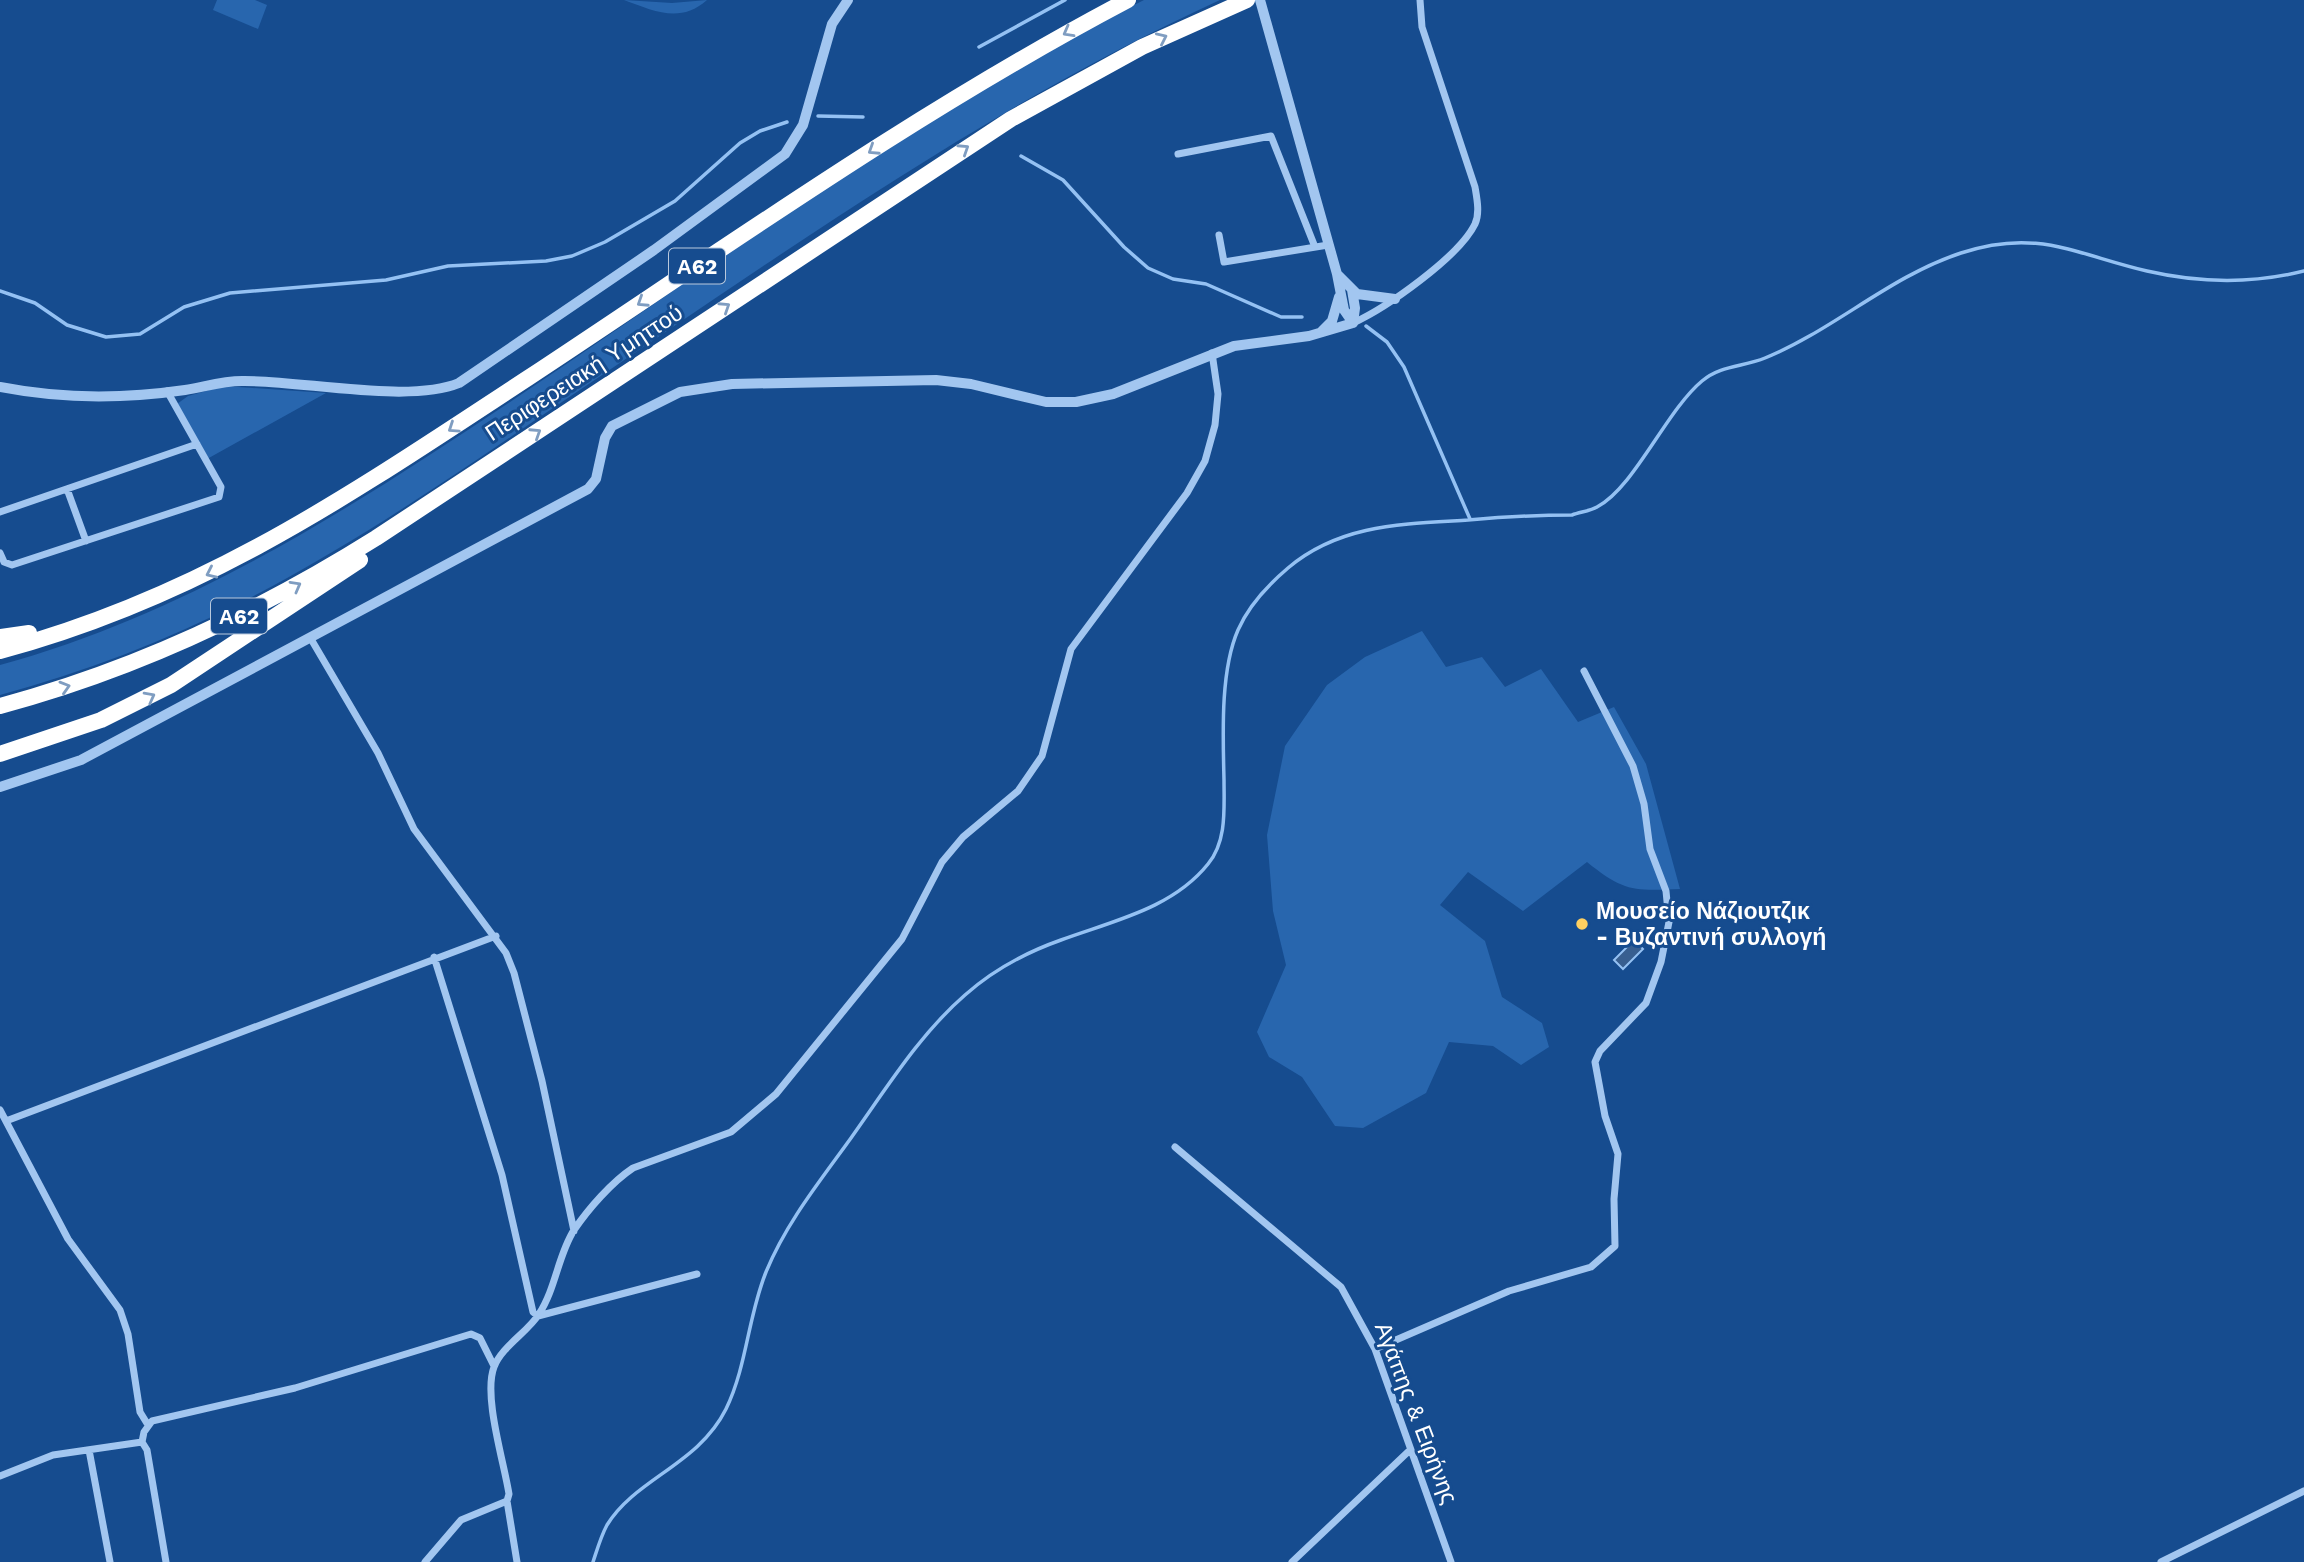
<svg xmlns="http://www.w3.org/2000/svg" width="2304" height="1562" font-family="'Work Sans',sans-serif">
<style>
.green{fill:#2866ae}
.water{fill:#385f90;stroke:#94c1f3;stroke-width:2}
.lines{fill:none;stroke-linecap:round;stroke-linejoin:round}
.stream{stroke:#94c1f3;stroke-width:3.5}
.minor{stroke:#a2c6f0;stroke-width:7}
.tertiary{stroke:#a2c6f0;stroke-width:10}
.motorway{stroke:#fff;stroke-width:16}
.oneway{stroke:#7f9dc1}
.poi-dot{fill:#ffd061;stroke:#164c8f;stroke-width:2.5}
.labels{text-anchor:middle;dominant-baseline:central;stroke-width:6;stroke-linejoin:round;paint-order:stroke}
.shield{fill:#164c8f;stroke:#b9c9dd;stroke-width:2}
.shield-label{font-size:21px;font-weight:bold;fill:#fff}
.street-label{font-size:23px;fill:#fff;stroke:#164c8f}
.poi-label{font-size:23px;font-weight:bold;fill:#fff;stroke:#164c8f;text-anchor:start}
</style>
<rect width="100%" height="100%" fill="#164c8f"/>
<path class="green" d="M217,0H255L267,5L258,29L213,10Z
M624,0L672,3L707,0C680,24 654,11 624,0Z
M1144,0H1220C986,107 775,259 562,402C459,472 355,544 244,601C166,641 84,672 0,695V665C190,613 351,508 513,400C719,262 922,110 1144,0Z
M224,386L326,393L207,459L177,404L188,396Z
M1422,631L1446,667L1482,657L1505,687L1541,669L1578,722L1614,707L1646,764L1680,889C1634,891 1624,892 1587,862L1523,911L1468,872L1440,905L1485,941L1502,997L1542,1023L1549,1047L1521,1065L1493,1046L1449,1042L1426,1093L1363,1128L1335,1126L1302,1077L1269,1057L1257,1032L1286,965L1273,911L1267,835L1285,746L1327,685L1365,657Z"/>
<path class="water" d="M1634,940L1643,949L1623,969L1614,960Z"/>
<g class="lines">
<path class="stream" d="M979,47L1065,0
M818,116L863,117
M1021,156L1063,180L1124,247L1148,268L1173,279L1206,284L1281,317H1302
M0,291L35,303L67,325L106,337L140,334L184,307L230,293L386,280L448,266L546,261L572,256L605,242L675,201L740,143L760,131L787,122
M1366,326L1387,342L1404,367L1470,519
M593,1562C597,1550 601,1536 607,1525C636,1478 698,1465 726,1409C747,1366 748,1316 766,1272C786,1223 820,1181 851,1138C886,1089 919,1035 965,995C992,971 1027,952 1061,940C1112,921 1172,909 1208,864C1227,841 1224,809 1224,780C1223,736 1220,671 1238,630C1248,607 1268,585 1288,568C1340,524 1403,524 1468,520C1503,517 1537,515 1572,515C1580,512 1590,511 1597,507C1634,488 1666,411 1702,381C1721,365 1743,367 1765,358C1834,330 1890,276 1961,253C2037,228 2075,254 2147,271C2199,283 2252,284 2304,271"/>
<path class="minor" d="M1178,154L1271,136L1315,247
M1219,235L1224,262L1328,245
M1353,323C1386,308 1459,257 1475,224C1480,213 1477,199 1475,187L1422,27L1420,0
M67,489L86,541
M0,512L197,444
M0,553L4,562L12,565L219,497L221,487L167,391
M311,639L378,753L414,829L506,953L514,973L542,1081L574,1231
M434,957L502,1175L533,1312L538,1316L697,1274
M0,1110L68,1239L120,1310L128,1334L140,1412L148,1425
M6,1121L496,936
M1175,1147L1341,1287L1375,1349L1451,1562
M1375,1349L1509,1291L1591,1267L1615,1246L1614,1199L1618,1154L1605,1116L1595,1062L1600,1051L1646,1003L1661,962L1669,922L1666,891L1650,849L1644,804L1633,766L1584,671
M89,1450L110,1562
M0,1476L53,1455L142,1442
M507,1501L517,1562
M166,1562L147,1450L142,1442L144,1432L152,1421L295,1388L471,1334L480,1338L494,1366
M425,1562L461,1520L507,1501L509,1494C504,1462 483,1396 494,1367C502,1346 528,1332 539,1314C556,1288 558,1255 574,1230C589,1208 612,1182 633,1168L731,1132L776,1094L902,939L942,862L963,837L1018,791L1042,756L1071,649L1187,493L1205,461L1215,425L1218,394L1212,353
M1292,1562L1410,1450
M2161,1562L2304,1491"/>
<path class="tertiary" d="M1260,0L1337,274L1344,310L1353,323
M1337,274L1357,294L1395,299
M1352,290L1355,308L1353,323
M1322,331L1332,321L1339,297
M0,387C61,399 123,399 185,390C204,387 222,381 242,381C300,380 408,404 459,383L654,250L785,154L803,125L832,24L848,0
M0,787L81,760L588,489L596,479L605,438L612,426L680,392L732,384L936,380L971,384L1046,402H1076L1113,394L1234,346L1309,336L1353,323"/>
<path class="motorway" d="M0,637L29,633
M0,651C205,596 354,492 528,378C725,248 919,110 1128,0
M0,706C135,670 258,612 376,538L1011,119L1142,47L1247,0
M0,754L101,720L171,685L360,560"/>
</g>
<defs><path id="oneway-chevron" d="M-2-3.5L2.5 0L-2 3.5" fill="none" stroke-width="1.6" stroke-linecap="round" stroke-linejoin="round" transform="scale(1.75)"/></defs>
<g class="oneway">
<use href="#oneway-chevron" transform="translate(1068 32) rotate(151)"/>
<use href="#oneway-chevron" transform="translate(1162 38) rotate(-25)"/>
<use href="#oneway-chevron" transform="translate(964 149) rotate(-33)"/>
<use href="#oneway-chevron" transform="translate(873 150) rotate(147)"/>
<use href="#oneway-chevron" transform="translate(642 302) rotate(147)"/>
<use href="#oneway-chevron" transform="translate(725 307) rotate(-33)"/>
<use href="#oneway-chevron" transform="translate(453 428) rotate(146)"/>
<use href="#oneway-chevron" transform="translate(536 433) rotate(-33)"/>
<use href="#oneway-chevron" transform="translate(211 573) rotate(155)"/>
<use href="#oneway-chevron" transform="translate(296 586) rotate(-29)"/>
<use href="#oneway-chevron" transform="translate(65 687) rotate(-17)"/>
<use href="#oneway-chevron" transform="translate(150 697) rotate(-28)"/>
</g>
<circle class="poi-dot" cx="1582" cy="924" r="7"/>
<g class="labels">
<g class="shield">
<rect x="669" y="248.5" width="56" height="35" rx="5"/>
<rect x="211" y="598.5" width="56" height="35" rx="5"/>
</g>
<g class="shield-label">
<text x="697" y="266">Α62</text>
<text x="239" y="616">Α62</text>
</g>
<g class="street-label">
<text transform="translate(584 373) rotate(-33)">Περιφερειακή Υμηττού</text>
<text transform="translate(1416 1413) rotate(69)">Αγάπης &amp; Ειρήνης</text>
</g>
<g class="poi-label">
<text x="1596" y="911">Μουσείο Νάζιουτζικ<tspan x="1596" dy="26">- Βυζαντινή συλλογή</tspan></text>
</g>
</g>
</svg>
